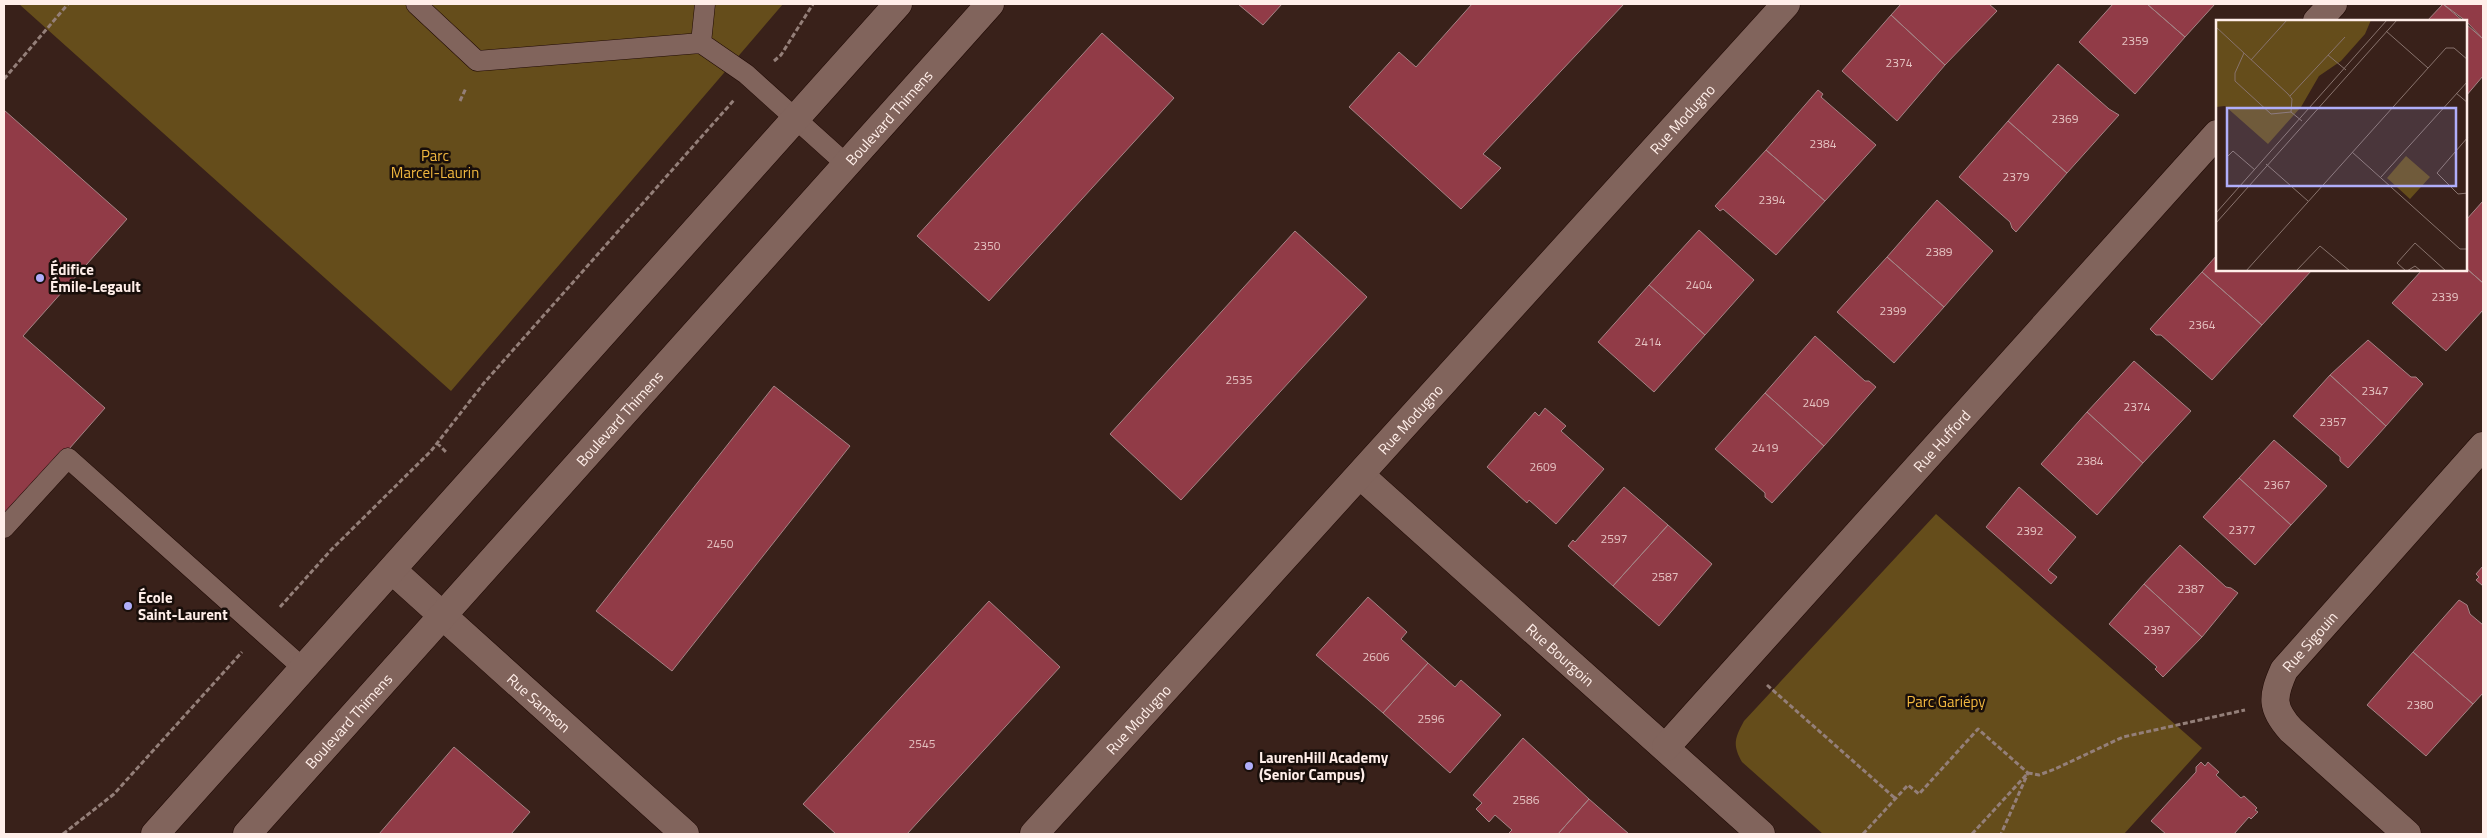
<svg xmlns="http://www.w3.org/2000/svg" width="2487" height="838" font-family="'Titillium Web',sans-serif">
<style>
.green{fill:#654d1b}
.building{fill:#913b47;stroke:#a48385}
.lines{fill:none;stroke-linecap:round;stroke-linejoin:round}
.lane-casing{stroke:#1f0904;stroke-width:21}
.street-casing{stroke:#1f0904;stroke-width:29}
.secondary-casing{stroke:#1f0904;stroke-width:29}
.path{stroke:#947f79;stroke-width:3;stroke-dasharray:5 2.5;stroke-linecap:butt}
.lane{stroke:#81645c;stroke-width:20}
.street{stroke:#81645c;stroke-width:28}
.secondary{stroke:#81645c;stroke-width:28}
.poi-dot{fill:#b0aefa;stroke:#180e0a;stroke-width:2}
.labels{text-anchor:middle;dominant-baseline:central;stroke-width:5;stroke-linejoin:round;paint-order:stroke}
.number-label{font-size:12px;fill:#e4c1c0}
.street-label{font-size:15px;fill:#ffeee9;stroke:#180e0a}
.park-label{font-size:15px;fill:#f1b73f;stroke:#180e0a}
.poi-label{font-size:15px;font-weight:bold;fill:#ffeee9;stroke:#180e0a;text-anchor:start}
.inset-road{fill:none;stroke:#88736d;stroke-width:1}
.view{fill:#b0aefa;fill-opacity:0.15;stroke:#b0aefa;stroke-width:2.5}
.inset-edge{fill:none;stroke:#ffeee9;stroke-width:2.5}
</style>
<rect width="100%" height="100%" fill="#39211a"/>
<path class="green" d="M19,4H783L451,391Z
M1936,514L2202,748L2124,834H1823L1742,762C1732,744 1735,738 1744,721Z"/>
<path class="building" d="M1238,4H1282L1263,25Z
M1472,4H1624L1483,154L1501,168L1461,209L1349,107L1399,52L1416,67Z
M1901,4H1989L1997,11L1945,65L1891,15Z
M2113,4H2147L2185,37L2135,94L2079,42Z
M2147,4H2215L2185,37Z
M2443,4L2463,21H2427Z
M2443,4H2483V39L2466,21Z
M1891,15L1945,65L1897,121L1842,71Z
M2466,24L2483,39V76L2466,96Z
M1102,33L1174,98L989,301L917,236Z
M2058,64L2109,109L2119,115L2067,173L2008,121Z
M1818,90L1823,94L1821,97L1876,145L1825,201L1766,150Z
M4,110L127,219L23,336L105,408L4,523Z
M2008,121L2067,173L2016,232L2012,228L2010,222L1959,177Z
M1766,150L1825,201L1776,255L1723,209L1720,211L1715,206Z
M1937,200L1993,251L1944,307L1887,257Z
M2483,201V283L2466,268V220Z
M1699,230L1754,280L1705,335L1649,285Z
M1295,231L1367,297L1181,500L1110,434Z
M2217,255V270H2312L2262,325L2202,272Z
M1887,257L1944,307L1894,363L1837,312Z
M2466,268L2483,283V310L2446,351L2392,303L2422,270Z
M2202,272L2262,325L2212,380L2161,335H2156L2150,329Z
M1649,285L1705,335L1654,392L1598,342Z
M1815,336L1865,381H1869L1876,387L1824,446L1765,393Z
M2368,340L2411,377H2416L2423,384L2386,426L2330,375Z
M2134,361L2191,411L2143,463L2087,412Z
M2330,375L2386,426L2348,468L2340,461V457L2293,416Z
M774,386L850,446L672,671L596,611Z
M1765,393L1824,446L1772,503L1765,497V493L1715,449Z
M1545,408L1566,426L1561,431L1604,469L1556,524L1529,500L1527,503L1487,467L1535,412L1539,416Z
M2087,412L2143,463L2097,515L2041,464Z
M2274,440L2327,486L2291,525L2239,478Z
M2239,478L2291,525L2255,565L2203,517Z
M1624,487L1668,525L1613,586L1568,546L1573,540L1575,542Z
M2019,487L2076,537L2048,570L2057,577L2051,584L1986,527Z
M1668,525L1712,564L1659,626L1613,586Z
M2180,545L2226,587L2231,588L2238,593L2202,637L2144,584Z
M2483,566V586L2476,580L2479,577L2476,574Z
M2144,584L2202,637L2163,677L2155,669L2157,667L2109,624Z
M1368,597L1407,632L1401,639L1428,663L1383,713L1316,655Z
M2459,600L2467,605L2470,614L2483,625V693L2473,704L2413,652Z
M989,601L1060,667L907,834H836L803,804Z
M2413,652L2473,704L2426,756L2367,705Z
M1428,663L1455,687L1461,680L1501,715L1450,773L1383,713Z
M1523,738L1589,799L1558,834H1508L1512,830L1495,815L1489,822L1476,809L1482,803L1473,795Z
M454,747L530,812L511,834H379Z
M2201,762L2205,766L2208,762L2219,772L2216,775L2241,798L2244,796L2257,808L2255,810L2258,812L2251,819L2249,817L2234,834H2166L2151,821L2196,772V767Z
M1589,799L1629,834H1558Z"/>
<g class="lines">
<g class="lane-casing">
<path id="lane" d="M416,4L477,61L701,43L746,74L847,165
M701,43L705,4
M4,528L68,458L304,669"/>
</g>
<g class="street-casing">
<g id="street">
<path d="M2317,21L2333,4"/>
<path id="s1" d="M1360,475L1761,834"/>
<path id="s2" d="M392,570L685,834"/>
<path id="s3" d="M1666,747L2217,134"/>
<path id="s4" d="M1034,834L1786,4"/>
<path id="s5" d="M2407,834L2291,730C2271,708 2272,697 2284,670L2483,446"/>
</g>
</g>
<g class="secondary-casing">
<g id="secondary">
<path d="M155,834L898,4"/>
<path id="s6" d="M247,834L990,4"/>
</g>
</g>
<path class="path" d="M774,61L781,55L813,4
M4,79L68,4
M460,101L466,88
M437,443L446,452
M280,607L331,550L431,451L484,383L734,100
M1767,685L1896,799
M63,834L114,794L242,652
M1863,834L1908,785L1919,794L1978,729L2028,773L2001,834
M1972,834L2028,773L2039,775L2055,769L2123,737L2245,710"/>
<use href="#lane" class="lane"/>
<use href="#street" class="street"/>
<use href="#secondary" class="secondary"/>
</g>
<g class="poi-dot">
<circle cx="40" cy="278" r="5"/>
<circle cx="128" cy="606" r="5"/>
<circle cx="1249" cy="766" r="5"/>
</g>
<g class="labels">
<g class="number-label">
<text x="2135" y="40">2359</text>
<text x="1899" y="62">2374</text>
<text x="2065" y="118">2369</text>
<text x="1823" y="143">2384</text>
<text x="2016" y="176">2379</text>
<text x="1772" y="199">2394</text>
<text x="987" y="245">2350</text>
<text x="1939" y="251">2389</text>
<text x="1699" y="284">2404</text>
<text x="2445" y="296">2339</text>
<text x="1893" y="310">2399</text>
<text x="2202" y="324">2364</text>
<text x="1648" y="341">2414</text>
<text x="1239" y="379">2535</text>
<text x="2375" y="390">2347</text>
<text x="1816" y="402">2409</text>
<text x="2137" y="406">2374</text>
<text x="2333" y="421">2357</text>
<text x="1765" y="447">2419</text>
<text x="2090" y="460">2384</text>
<text x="1543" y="466">2609</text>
<text x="2277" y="484">2367</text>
<text x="2242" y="529">2377</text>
<text x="2030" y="530">2392</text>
<text x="1614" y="538">2597</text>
<text x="720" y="543">2450</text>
<text x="1665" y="576">2587</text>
<text x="2191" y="588">2387</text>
<text x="2157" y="629">2397</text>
<text x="1376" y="656">2606</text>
<text x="2420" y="704">2380</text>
<text x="1431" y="718">2596</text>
<text x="922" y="743">2545</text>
<text x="1526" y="799">2586</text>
</g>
<g class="street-label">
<text stroke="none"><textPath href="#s6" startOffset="962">Boulevard Thimens</textPath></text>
<text stroke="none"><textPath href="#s4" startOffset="965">Rue Modugno</textPath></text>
<text stroke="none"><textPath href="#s6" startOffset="558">Boulevard Thimens</textPath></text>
<text stroke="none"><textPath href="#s4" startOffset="560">Rue Modugno</textPath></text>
<text stroke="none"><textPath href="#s3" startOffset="412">Rue Hufford</textPath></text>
<text stroke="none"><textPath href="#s5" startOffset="260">Rue Sigouin</textPath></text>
<text stroke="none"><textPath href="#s1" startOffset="269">Rue Bourgoin</textPath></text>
<text stroke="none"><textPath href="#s2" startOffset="198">Rue Samson</textPath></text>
<text stroke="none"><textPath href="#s4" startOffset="155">Rue Modugno</textPath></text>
<text stroke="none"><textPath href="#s6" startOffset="152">Boulevard Thimens</textPath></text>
</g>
<g class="park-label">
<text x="435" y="155">Parc<tspan x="435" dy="17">Marcel-Laurin</tspan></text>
<text x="1946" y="701">Parc Gariépy</text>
</g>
<g class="poi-label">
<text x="50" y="269">Édifice<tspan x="50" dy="17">Émile-Legault</tspan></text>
<text x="138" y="597">École<tspan x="138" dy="17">Saint-Laurent</tspan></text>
<text x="1259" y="757">LaurenHill Academy<tspan x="1259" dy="17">(Senior Campus)</tspan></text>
</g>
</g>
<g transform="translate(2216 20)">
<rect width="251" height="251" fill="#39211a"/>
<path d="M0,0H155L149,14L125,41L103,56L85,87L52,124L9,86L0,87ZM190,136L214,157L194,179L171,158Z" fill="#654d1b"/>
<path class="inset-road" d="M0,7L72,74L76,79L75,92M170,11L212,48M28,33L19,53V61L55,94L75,92L86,101M112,35L130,50M35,40L71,0M240,73L252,83M74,76L129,17M252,117L221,153L242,174L252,173M136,132L244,229H252M10,138L17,131L39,150M50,144L92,181M165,157L252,61M0,193L171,0M0,203L181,0M30,251L230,28H238L252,40M80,251L104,226L134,251M190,251L181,243L199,223L230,251M191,251L199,246L205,251"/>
<path class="view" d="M11,88H240V166H11Z"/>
<rect width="251" height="251" class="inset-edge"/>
</g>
<rect width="2487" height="838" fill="none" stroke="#ffeee9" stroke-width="10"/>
</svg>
